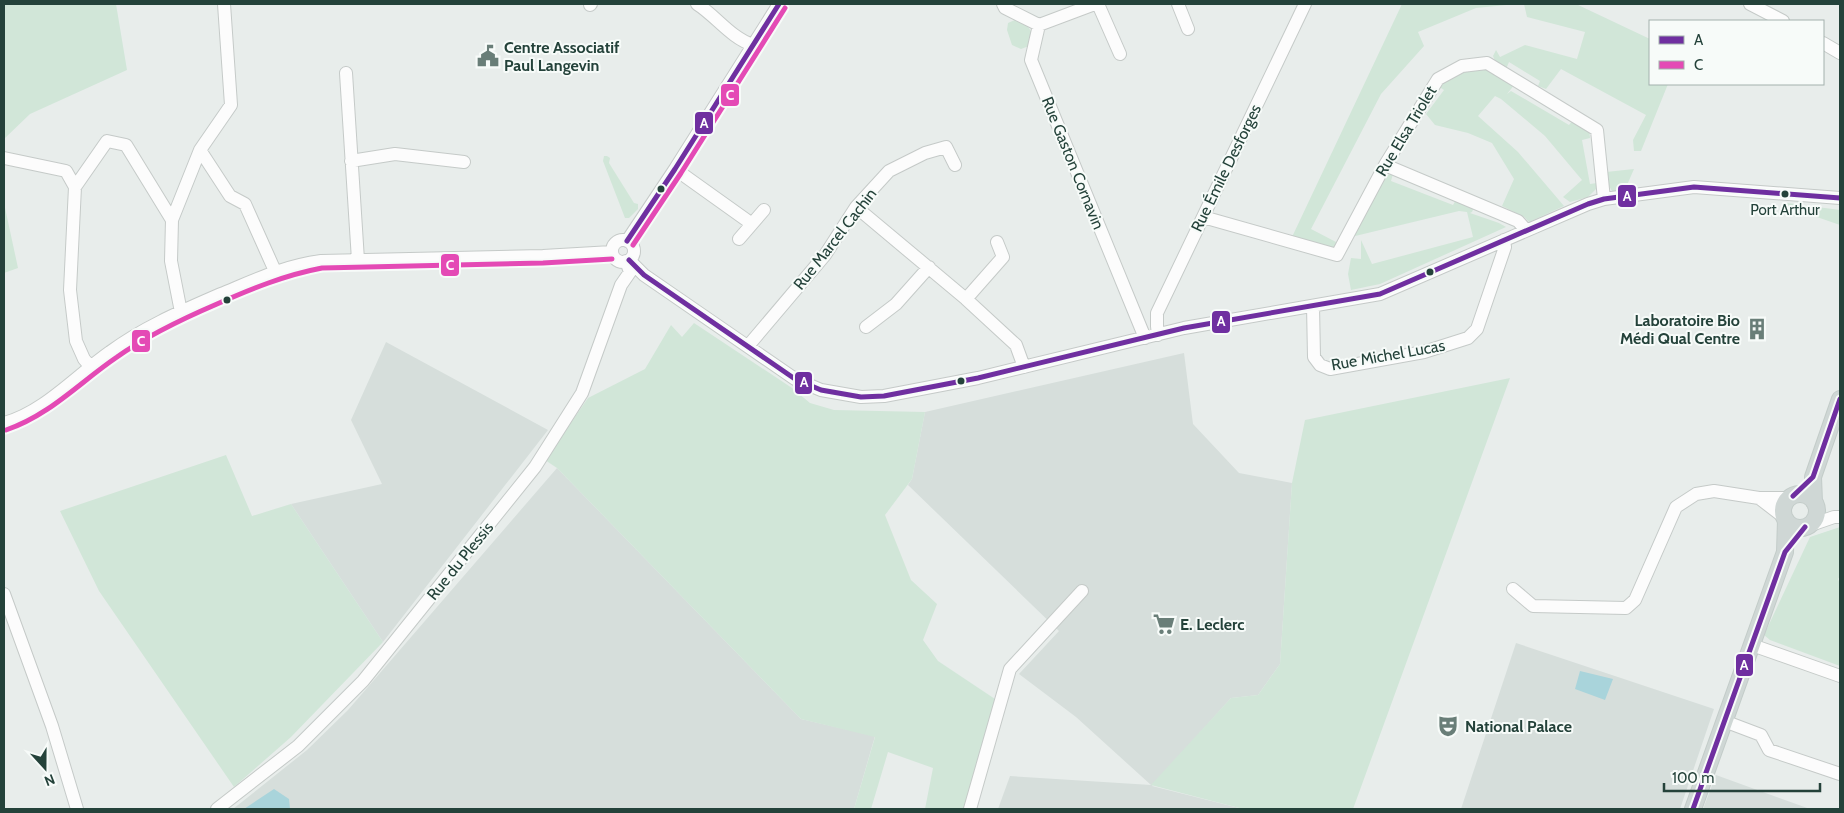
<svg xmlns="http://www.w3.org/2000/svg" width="1844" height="813" font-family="Cabin,sans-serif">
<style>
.built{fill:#d6dedb}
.green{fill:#d1e6d8}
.water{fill:#a9d4db}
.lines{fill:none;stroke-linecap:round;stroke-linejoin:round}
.minor-casing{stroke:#c5cac8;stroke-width:14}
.major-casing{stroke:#c3ccc9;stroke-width:18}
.minor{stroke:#fcfcfc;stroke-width:12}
.major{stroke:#cfd7d5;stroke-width:16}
.bus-1-casing{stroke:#f7fbf9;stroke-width:9}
.bus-2-casing{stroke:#f7fbf9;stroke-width:9}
.bus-1{stroke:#6f2fa0;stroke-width:5}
.bus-2{stroke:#e44ab5;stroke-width:5}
.bus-dot{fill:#24423a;stroke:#f7fbf9;stroke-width:2}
.labels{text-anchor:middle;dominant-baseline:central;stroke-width:4;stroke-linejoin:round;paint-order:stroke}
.bus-label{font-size:15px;fill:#24423a;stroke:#f7fbf9}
.poi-label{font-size:16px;font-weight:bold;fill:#24423a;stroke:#f7fbf9;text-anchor:start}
.street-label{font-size:16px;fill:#24423a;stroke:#f7fbf9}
.line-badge{stroke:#f7fbf9;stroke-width:2}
.badge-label{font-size:14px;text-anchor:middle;font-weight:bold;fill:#fff}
</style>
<rect width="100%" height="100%" fill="#e8edeb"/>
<path class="built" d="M386,342L548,430L383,642L291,504L382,484L351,420Z
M1184,353L1193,424L1239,473L1292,483L1280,664L1258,695L1231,698L1152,786L1243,809H998L1010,776L1151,785L1076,717L1019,674L1059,631L908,485L912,479L925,412Z
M557,468L801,719L875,736L854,809H233L307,750L348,710Z
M1516,643L1714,709L1680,809H1461Z
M1716,775L1810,809H1703Z"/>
<path class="green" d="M4,4H116L127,70L30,114L4,139Z
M1402,4H1516L1476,8L1418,32L1424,46L1381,94L1311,229L1336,242L1335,246L1329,249L1292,237Z
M1524,4H1576L1650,39V84H1668L1641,151H1634L1633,140L1646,115L1561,69L1546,89L1538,86L1540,81L1509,62L1506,69L1495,61L1493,56L1496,50L1500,57L1525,45L1577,59L1585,32L1527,17Z
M1017,19L1025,22L1032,33L1029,46L1021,49L1012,45L1007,30L1008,23Z
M1489,68L1515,84L1507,94L1511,91L1569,125L1574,119L1589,129L1590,138L1582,140L1590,184L1597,183V188L1588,197L1570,202L1563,197L1582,180L1545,136L1501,99L1495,96L1478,116L1518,152L1564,206L1529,222L1524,217L1502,206L1514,179L1492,143L1468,133L1435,125L1426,114L1444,90L1438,86L1469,70Z
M604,156H607L610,158L609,163L634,203L638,204V209L629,218H625L603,161Z
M1634,169L1624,192L1612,191L1609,186L1606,172Z
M1393,174L1391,181L1453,205L1457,198L1475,205L1472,212L1470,213L1499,223L1506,227L1380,284L1351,290L1348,274L1351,258L1361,259V240L1372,264L1473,237L1467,212L1459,211L1351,237L1387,175Z
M4,203L18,268L4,273Z
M1787,203L1840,210V225L1785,206Z
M694,323L792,388L810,403L834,410L925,412L912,479L885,515L911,580L937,604L923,640L938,661L1001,703L970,809H925L933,768L888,752L871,809H854L875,737L801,719L557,468L545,460L588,398L645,369L671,325L682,337Z
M1510,378L1353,809H1243L1151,785L1231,698L1258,695L1280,664L1292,483L1305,420Z
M226,455L252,516L291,504L383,642L291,737L234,787L99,591L60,511Z
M1840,527V576L1838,579L1840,584V666L1770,640L1764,635L1810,537Z"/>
<path class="water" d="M1580,671L1613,679L1605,700L1575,689Z
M274,789L289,799L290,809H244Z"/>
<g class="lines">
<g class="minor-casing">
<path id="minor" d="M697,4C716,16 731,38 753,45
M1003,4L1005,8L1039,25L1031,60L1145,338
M1098,4L1120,54
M1178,4L1188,29
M1750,4L1783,21
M590,5L591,4
M1039,25L1095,4
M1823,43L1840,53
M346,73L358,260
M200,150L230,196L245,204L275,271
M4,158L66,171L75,187
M351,161L395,154L464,162
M1385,165L1518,221L1526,230
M675,169L752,224
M856,207L966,299L1016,345L1024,367
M1203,217L1337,255L1385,165L1438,79L1462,66L1487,63L1597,130L1604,199
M739,239L764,210
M612 251a11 11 0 1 1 22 0a11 11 0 1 1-22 0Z
M627,241L675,169L779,4
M629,260L644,275L795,379L821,390L861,397L884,396L978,378L1184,328L1380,294L1588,204L1604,199L1694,187L1840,198
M966,299L1003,257L997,242
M1313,306L1314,357L1320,365L1330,369L1424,352L1468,338L1477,329L1505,247L1504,240
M181,312L171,261L172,220L200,150L231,105L224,4
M866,327L896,304L929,267
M1158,335L1157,326V313L1305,4
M748,346L825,255L856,207L889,171L925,153L946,147L955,165
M90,366L84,359L76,341L70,290L75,187L107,141L126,145L172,220
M4,423C43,413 77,375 110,352C144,327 182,311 221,294C255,280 284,266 321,261L543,256L612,252
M1759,498L1785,518
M1808,526L1834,517H1840
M1513,589L1533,606L1626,608L1635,600L1676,507L1696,494L1714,491L1759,498H1791
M4,594L52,726L77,809
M1752,645L1840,676
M1724,721L1761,735L1769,750L1840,774
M217,809L298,746L363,681L535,467L582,393L621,285L630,272L626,261
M970,809L1010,669L1082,591"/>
</g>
<g class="major-casing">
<path id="major" d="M1783 511a17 17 0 1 1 34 0a17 17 0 1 1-34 0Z
M1814,502L1813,477L1840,399
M1693,809L1785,552L1786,520"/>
</g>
<use href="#minor" class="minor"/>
<use href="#major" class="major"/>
<g class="bus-1-casing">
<path id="bus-1" d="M627,241L675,169L779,4
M629,260L644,275L795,379L821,390L861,397L884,396L978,378L1184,328L1380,294L1588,204L1604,199L1694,187L1840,198
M1793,496L1813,477L1840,399
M1693,809L1785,552L1805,527"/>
</g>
<g class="bus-2-casing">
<path id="bus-2" d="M633,245L681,173L785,8
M6,430C50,415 80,382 117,357C148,335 182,319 217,304C251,289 285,275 322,268L543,263L612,259"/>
</g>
<use href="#bus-1" class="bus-1"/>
<use href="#bus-2" class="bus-2"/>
</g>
<defs>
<g id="civic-bare" transform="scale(1.725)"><path d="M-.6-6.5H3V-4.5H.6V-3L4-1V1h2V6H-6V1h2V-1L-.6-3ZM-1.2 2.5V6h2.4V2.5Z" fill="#697e78" stroke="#f7fbf9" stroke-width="2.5" paint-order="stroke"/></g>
<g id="building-bare" transform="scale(1.725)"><path d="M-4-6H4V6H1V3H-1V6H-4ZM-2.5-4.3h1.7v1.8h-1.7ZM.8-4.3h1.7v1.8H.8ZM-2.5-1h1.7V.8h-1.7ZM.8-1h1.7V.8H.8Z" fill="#697e78" stroke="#f7fbf9" stroke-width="2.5" paint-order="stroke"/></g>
<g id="supermarket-bare" transform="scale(1.725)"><path d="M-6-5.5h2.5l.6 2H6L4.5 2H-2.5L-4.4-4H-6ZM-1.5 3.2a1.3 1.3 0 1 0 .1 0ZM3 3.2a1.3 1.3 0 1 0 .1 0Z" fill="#697e78" stroke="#f7fbf9" stroke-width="2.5" paint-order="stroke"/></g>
<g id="theatre-bare" transform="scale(1.725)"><path d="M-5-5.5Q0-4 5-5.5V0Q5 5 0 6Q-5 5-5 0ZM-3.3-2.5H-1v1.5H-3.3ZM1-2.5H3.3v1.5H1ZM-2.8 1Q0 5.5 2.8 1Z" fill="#697e78" stroke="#f7fbf9" stroke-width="2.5" paint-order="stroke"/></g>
</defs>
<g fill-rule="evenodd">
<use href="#civic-bare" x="488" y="56"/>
<use href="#building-bare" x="1757" y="329"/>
<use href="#supermarket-bare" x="1164" y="624"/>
<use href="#theatre-bare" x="1448" y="726"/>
</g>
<g class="bus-dot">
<circle cx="661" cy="189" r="4.5"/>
<circle cx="1785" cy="194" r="4.5"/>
<circle cx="1430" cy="272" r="4.5"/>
<circle cx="227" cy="300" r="4.5"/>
<circle cx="961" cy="381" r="4.5"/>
</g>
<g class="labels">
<g class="bus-label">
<text x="1785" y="210">Port Arthur</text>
</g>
<g class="poi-label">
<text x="504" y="47">Centre Associatif<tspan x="504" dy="18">Paul Langevin</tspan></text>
<text x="1740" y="320" text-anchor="end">Laboratoire Bio<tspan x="1740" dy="18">Médi Qual Centre</tspan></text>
<text x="1180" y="624">E. Leclerc</text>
<text x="1465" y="726">National Palace</text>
</g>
<g class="street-label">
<text transform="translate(1406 131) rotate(-59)">Rue Elsa Triolet</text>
<text transform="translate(1073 163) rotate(68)">Rue Gaston Cornavin</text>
<text transform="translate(1226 168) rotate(-64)">Rue Émile Desforges</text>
<text transform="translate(835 239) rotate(-52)">Rue Marcel Cachin</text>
<text transform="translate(1388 355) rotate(-10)">Rue Michel Lucas</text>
<text transform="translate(460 561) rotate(-51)">Rue du Plessis</text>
</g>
</g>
<g class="line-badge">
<rect x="720" y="83" width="20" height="24" rx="5" fill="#e44ab5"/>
<rect x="694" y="111" width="20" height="24" rx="5" fill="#6f2fa0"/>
<rect x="1617" y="184" width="20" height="24" rx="5" fill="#6f2fa0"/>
<rect x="440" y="253" width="20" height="24" rx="5" fill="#e44ab5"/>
<rect x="1211" y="310" width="20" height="24" rx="5" fill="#6f2fa0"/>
<rect x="131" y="329" width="20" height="24" rx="5" fill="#e44ab5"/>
<rect x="794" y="371" width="19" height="24" rx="5" fill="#6f2fa0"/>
<rect x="1735" y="653" width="19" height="24" rx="5" fill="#6f2fa0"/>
</g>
<g class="badge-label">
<text x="730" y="100">C</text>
<text x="704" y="128">A</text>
<text x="1627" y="201">A</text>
<text x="450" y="270">C</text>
<text x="1221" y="326">A</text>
<text x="141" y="346">C</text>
<text x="804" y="387">A</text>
<text x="1744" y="670">A</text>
</g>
<rect width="1844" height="813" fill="none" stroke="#24423a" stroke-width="10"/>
<rect x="1649" y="20" width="175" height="65" fill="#f7fbf9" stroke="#a3b1ad"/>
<rect x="1659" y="36" width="25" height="8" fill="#6f2fa0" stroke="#a3b1ad"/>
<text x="1694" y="45" font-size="15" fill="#24423a">A</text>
<rect x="1659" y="61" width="25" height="8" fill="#e44ab5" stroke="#a3b1ad"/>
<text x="1694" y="70" font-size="15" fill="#24423a">C</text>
<g transform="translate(45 768) rotate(159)" stroke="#f7fbf9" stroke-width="4" paint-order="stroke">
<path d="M0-4L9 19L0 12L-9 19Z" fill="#24423a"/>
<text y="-8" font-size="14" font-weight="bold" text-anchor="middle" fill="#24423a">N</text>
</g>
<path d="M1664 783v8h156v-8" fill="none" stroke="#24423a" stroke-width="2.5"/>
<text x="1672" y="783" font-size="15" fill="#24423a" stroke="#f7fbf9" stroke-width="4" paint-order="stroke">100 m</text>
</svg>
